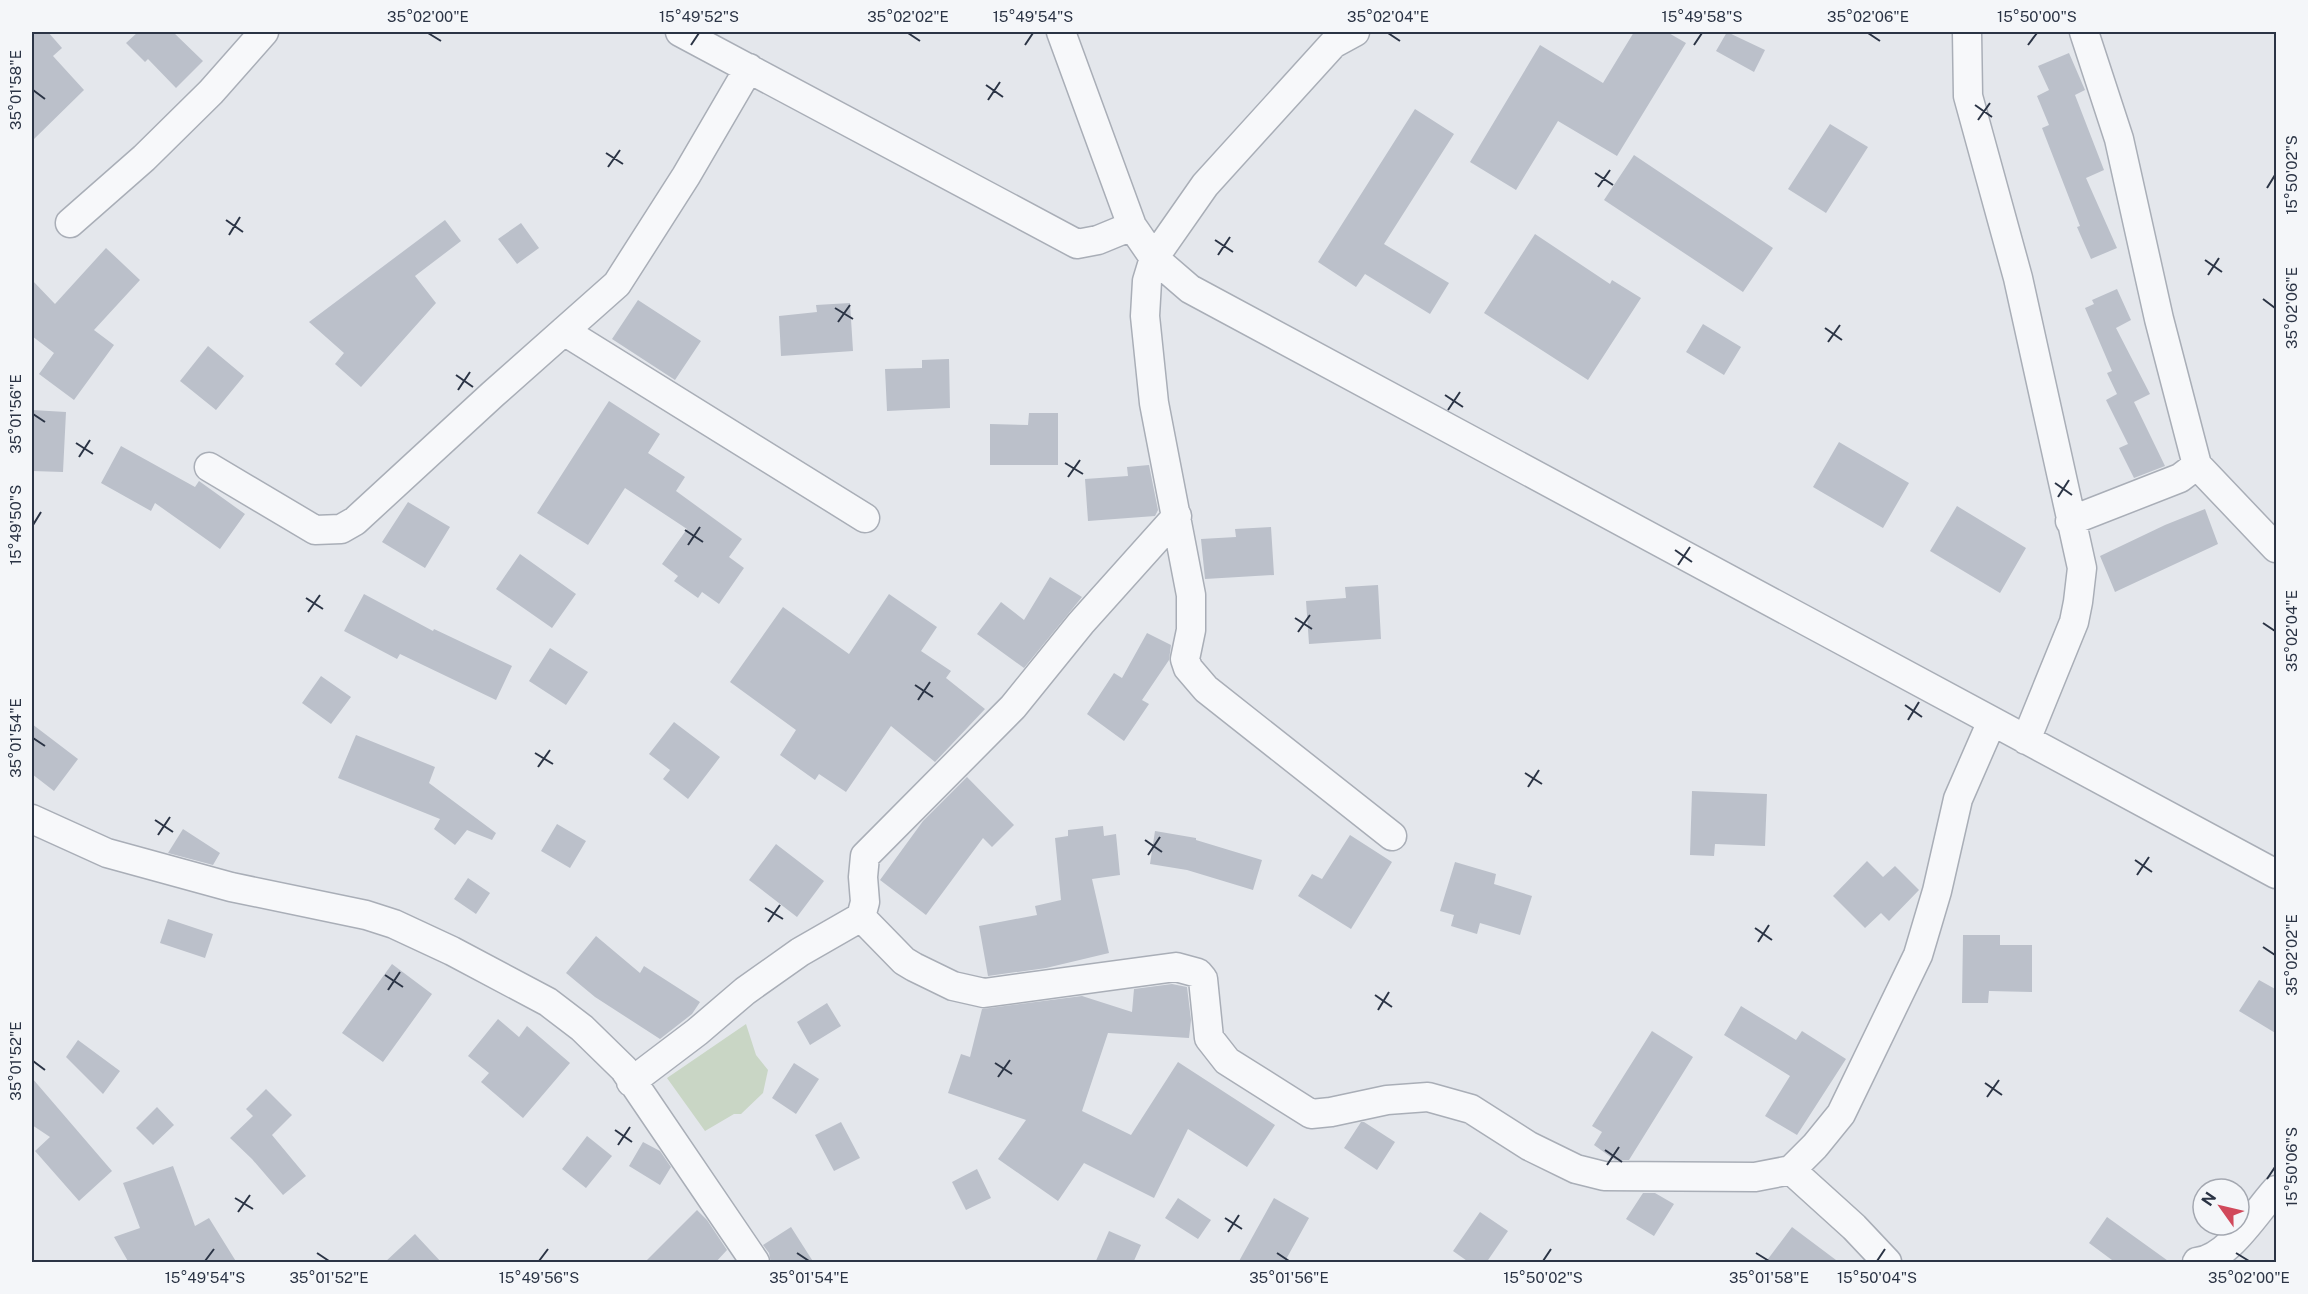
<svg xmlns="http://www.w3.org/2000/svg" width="2308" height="1294" font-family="'Public Sans',sans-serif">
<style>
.green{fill:#c9d6c5}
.building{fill:#bbc0ca}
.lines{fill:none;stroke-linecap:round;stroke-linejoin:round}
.street-casing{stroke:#a9aeb7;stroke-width:31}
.street{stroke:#f7f8fa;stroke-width:28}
.ticks{fill:none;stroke:#2b3445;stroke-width:2}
.neatline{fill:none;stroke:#2b3445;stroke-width:2}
.ticks-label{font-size:15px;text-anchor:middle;fill:#2b3445}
</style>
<rect width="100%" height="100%" fill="#e4e7ec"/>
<path class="green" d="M746,1024L756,1055L768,1070L763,1093L741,1114H734L705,1131L667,1078Z"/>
<path class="building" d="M32,32H48L62,48L53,56L84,90L32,141Z
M138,32H173L203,61L176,88L148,59L145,62L126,43Z
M1634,32H1667L1686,43L1617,156L1558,121L1516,190L1470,162L1540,45L1603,83Z
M1727,32L1765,50L1754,72L1716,51Z
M2069,53L2085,90L2075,95L2104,170L2086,178L2117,248L2091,259L2077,227L2080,226L2042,128L2049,125L2037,96L2049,90L2038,66Z
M1415,109L1454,134L1384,244L1449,283L1430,314L1365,274L1356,287L1318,262Z
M1830,124L1868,147L1826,213L1788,189Z
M1634,155L1773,248L1743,292L1604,200Z
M445,220L461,241L415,276L436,303L361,387L335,364L344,353L309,322Z
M521,223L539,248L517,264L498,239Z
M1535,234L1610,284L1612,280L1641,298L1588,380L1484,313Z
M106,248L140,280L94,330L114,345L74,400L39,374L54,353L32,336V280L55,304Z
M2117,289L2131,320L2116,328L2150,394L2134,402L2165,466L2134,478L2119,448L2128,444L2106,400L2117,394L2107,373L2112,371L2085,308L2094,304L2092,300Z
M638,300L701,341L675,380L612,339Z
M850,303L853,351L781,356L779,316L817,312L816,305Z
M1703,324L1741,347L1724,375L1686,352Z
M208,346L244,376L216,410L180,381Z
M949,359L950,408L887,411L885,369L922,368V360Z
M609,401L660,434L648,453L685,477L676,491L742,539L729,557L744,568L719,604L702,592L698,598L674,581L678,576L662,564L687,529L625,488L588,545L537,513Z
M32,410L66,412L63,472L32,471Z
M1029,413H1058V465H990V424L1028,425Z
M1839,442L1909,483L1883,528L1813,487Z
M121,446L195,487L199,481L245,514L220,549L155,503L151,511L101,483Z
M1149,465L1158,510L1155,516L1088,521L1085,479L1128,476L1127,467Z
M408,502L450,527L425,568L382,542Z
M1957,506L2026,548L2000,593L1930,551Z
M2205,509L2218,544L2115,592L2100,556L2165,525Z
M1271,527L1274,575L1205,579L1201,539L1236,537L1235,529Z
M520,554L576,594L552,628L496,589Z
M1050,577L1082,597L1024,668L977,634L1001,602L1024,620Z
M1378,585L1381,639L1309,644L1306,601L1346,598L1345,587Z
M364,594L433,631L434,629L512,666L496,700L400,654L397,659L344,631Z
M889,594L937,627L921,651L951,671L946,678L985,709L935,762L891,726L846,792L819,774L815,780L780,755L796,730L730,682L783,607L849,654Z
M1147,633L1171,645L1169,660L1142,700L1149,704L1124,741L1087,714L1114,673L1122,678Z
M550,648L588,672L566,705L529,681Z
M321,676L351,697L331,724L302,703Z
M674,722L720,757L688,799L663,779L670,770L649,754Z
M32,724L78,759L54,791L32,774Z
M356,735L435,767L429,783L496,833L492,840L467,830L455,845L434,829L440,819L338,778Z
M967,777L1014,825L992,847L983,838L926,915L880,880L923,821Z
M1692,791L1767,794L1765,846L1715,844L1714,856L1690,855Z
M557,824L586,841L570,868L541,851Z
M1103,826L1104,836L1116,834L1120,875L1092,879L1109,953L1046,968L988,976L979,926L1037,915L1035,906L1061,900L1055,838L1068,836V830Z
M183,829L220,853L213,865L168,853Z
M1155,831L1196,838V840L1262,860L1253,890L1187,870L1150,864Z
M1350,835L1392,862L1351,929L1298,896L1312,874L1322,879Z
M776,844L824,881L797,917L749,880Z
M1867,861L1883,877L1895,866L1919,890L1889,921L1881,913L1865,928L1833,896Z
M1455,862L1496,874L1494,884L1532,896L1520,935L1480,923L1477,934L1451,926L1454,915L1440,911Z
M468,878L490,893L476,914L454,899Z
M168,919L213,934L205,958L160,943Z
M1963,935H2000V945H2032V992L1989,991L1988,1003H1962Z
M596,936L640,973L644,966L700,1002L692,1014L660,1039L595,997L566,973Z
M392,964L432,994L383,1062L342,1033Z
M2259,980L2277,990V1034L2239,1011Z
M1172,984L1187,987L1191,1020L1189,1038L1108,1033L1082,1111L1131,1135L1178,1062L1275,1125L1247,1167L1188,1129L1154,1198L1084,1163L1058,1201L998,1159L1026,1120L948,1093L961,1054L970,1057L982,1009L1082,996L1132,1012L1134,989Z
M827,1003L841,1026L810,1045L797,1022Z
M1741,1006L1796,1040L1802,1031L1846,1059L1797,1135L1765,1116L1790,1076L1724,1035Z
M498,1019L519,1037L527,1026L570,1063L523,1118L481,1082L489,1073L468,1056Z
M1652,1031L1693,1057L1629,1160H1615L1594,1145L1602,1132L1592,1126Z
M78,1040L120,1071L103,1094L66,1057Z
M794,1063L819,1079L796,1114L772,1098Z
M32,1078L112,1171L79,1201L35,1151L50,1137L32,1125Z
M266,1089L292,1115L272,1135L306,1176L283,1195L252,1159L230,1138L253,1116L246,1109Z
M157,1107L174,1125L153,1145L136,1128Z
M841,1122L860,1158L834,1171L815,1135Z
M1361,1122H1364L1395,1142L1377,1170L1344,1148Z
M587,1136L612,1156L586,1188L562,1169Z
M643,1142L660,1151L671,1167L660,1185L629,1166Z
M173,1166L195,1226L209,1218L237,1263H129L114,1237L140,1228L123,1183Z
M977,1169L991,1198L966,1210L952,1182Z
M1643,1193H1655L1674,1204L1654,1236L1626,1219Z
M1178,1198L1211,1220L1198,1239L1165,1218Z
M1274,1198L1309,1218L1284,1263H1238Z
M697,1210L707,1220L727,1250L715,1263H644Z
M1480,1212L1508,1231L1486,1263H1470L1453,1251Z
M2107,1217L2171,1263H2116L2089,1243Z
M791,1227L814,1263H771L769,1253L763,1245Z
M1792,1227L1840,1263H1765Z
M1109,1231L1141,1245L1133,1263H1095Z
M415,1234L442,1263H384Z"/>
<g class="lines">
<g class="street-casing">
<path id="street" d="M680,32L1077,244L1098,240L1132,226
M1061,32L1132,226L1154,258L1190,289L2276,874
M1355,32L1333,44L1205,185L1154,258L1147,281L1145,316L1154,403L1191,595V630L1185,659L1188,668L1206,689L1392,836
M1967,32L1968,96L2018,278L2082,568L2078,602L2074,622L2026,740
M2084,32L2119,139L2159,319L2197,465L2276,548
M70,223L144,158L211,92L264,32
M564,331L865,518
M209,467L315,530L341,529L355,521L493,394L617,284L686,176L749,68
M2070,521L2180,478L2197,465
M32,819L107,853L231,887L366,915L394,924L452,951L548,1002L582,1028L624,1069L755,1262
M861,917L904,961L914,967L953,986L984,993L1176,967L1198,973L1203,979L1209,1038L1227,1061L1311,1114L1331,1112L1387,1100L1428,1097L1471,1109L1529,1146L1576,1169L1604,1176L1755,1177L1791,1170L1815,1146L1841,1114L1918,955L1937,891L1958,799L1992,721
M631,1082L697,1032L745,991L800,952L861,917L865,902L863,877L865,856L1013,707L1081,623L1177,516
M1791,1170L1854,1227L1887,1262
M2197,1262C2229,1258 2255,1213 2276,1190"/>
</g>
<use href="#street" class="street"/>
</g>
<path class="ticks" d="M428,33L441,41M908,33L920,41M1388,33L1400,41M1868,33L1880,41M691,45L699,33M1025,45L1033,33M1694,45L1702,33M2028,45L2037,33M986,85L1003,97M33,90L45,99M988,100L1000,82M1975,105L1992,117M1978,120L1990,103M606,153L623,164M608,167L620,150M1595,173L1613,185M1598,187L1610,170M2267,188L2275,175M226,220L243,232M229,235L240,217M1215,240L1233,252M1218,255L1230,237M2205,260L2222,272M2208,275L2219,258M2263,299L2275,308M835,308L853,319M838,322L850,305M1825,328L1842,340M1828,342L1840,325M456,375L473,387M458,390L470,372M1445,395L1463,407M1448,410L1460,392M33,414L45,422M76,443L93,454M79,457L90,440M1065,463L1083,474M1068,477L1080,460M2055,483L2072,495M2058,497L2069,480M33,525L41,512M685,530L703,542M688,545L700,527M1675,550L1692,562M1678,565L1690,547M306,598L323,609M308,612L320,595M1295,618L1312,629M2263,623L2275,631M1298,632L1310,615M915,685L933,697M918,700L930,682M1905,705L1922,717M1908,720L1919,702M33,738L45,746M535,753L553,764M538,767L550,750M1525,773L1542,784M1528,787L1539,770M155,820L173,832M158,835L170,817M1145,840L1162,852M1148,855L1160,837M2135,860L2152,872M2137,875L2149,857M765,908L783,919M768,922L780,905M1755,928L1772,940M1758,942L1769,925M2263,947L2275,955M385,975L403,987M388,990L400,972M1375,995L1392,1007M1378,1010L1389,992M33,1061L45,1070M995,1063L1012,1074M998,1077L1010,1060M1985,1083L2002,1095M1987,1097L1999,1080M615,1130L632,1142M618,1145L630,1127M1605,1150L1622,1162M1607,1165L1619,1147M2267,1179L2275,1167M235,1198L253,1209M238,1212L250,1195M1225,1218L1242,1229M1228,1232L1239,1215M317,1253L329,1261M797,1253L809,1261M1277,1253L1289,1261M1756,1253L1769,1261M2236,1253L2249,1261M205,1261L214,1249M539,1261L548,1249M1543,1261L1551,1249M1877,1261L1885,1249"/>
<rect width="2308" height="1294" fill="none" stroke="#f4f6f9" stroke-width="66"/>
<g transform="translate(2221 1207) rotate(304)"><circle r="28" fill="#f4f6f9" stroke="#a4a8b1" stroke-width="1.5"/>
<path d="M0-4.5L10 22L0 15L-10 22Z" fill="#d1495b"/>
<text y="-9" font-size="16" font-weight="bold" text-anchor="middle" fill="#2b3445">N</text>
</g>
<rect x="33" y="33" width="2242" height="1228" class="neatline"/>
<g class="ticks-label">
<text x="428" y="22">35°02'00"E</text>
<text x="699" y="22">15°49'52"S</text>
<text x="908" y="22">35°02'02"E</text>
<text x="1033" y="22">15°49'54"S</text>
<text x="1388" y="22">35°02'04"E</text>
<text x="1702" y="22">15°49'58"S</text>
<text x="1868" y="22">35°02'06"E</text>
<text x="2037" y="22">15°50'00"S</text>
<text transform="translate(16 90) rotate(-90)" y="5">35°01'58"E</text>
<text transform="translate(2292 175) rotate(-90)" y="5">15°50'02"S</text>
<text transform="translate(2292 308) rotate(-90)" y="5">35°02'06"E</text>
<text transform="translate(16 414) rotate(-90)" y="5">35°01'56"E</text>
<text transform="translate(16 525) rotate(-90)" y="5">15°49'50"S</text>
<text transform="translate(2292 631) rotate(-90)" y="5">35°02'04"E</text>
<text transform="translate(16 738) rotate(-90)" y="5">35°01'54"E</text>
<text transform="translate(2292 955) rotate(-90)" y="5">35°02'02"E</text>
<text transform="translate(16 1061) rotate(-90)" y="5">35°01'52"E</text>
<text transform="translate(2292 1167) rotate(-90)" y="5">15°50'06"S</text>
<text x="205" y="1283">15°49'54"S</text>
<text x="329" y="1283">35°01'52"E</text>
<text x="539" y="1283">15°49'56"S</text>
<text x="809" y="1283">35°01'54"E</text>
<text x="1289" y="1283">35°01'56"E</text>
<text x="1543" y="1283">15°50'02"S</text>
<text x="1769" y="1283">35°01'58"E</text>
<text x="1877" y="1283">15°50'04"S</text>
<text x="2249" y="1283">35°02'00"E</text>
</g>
</svg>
